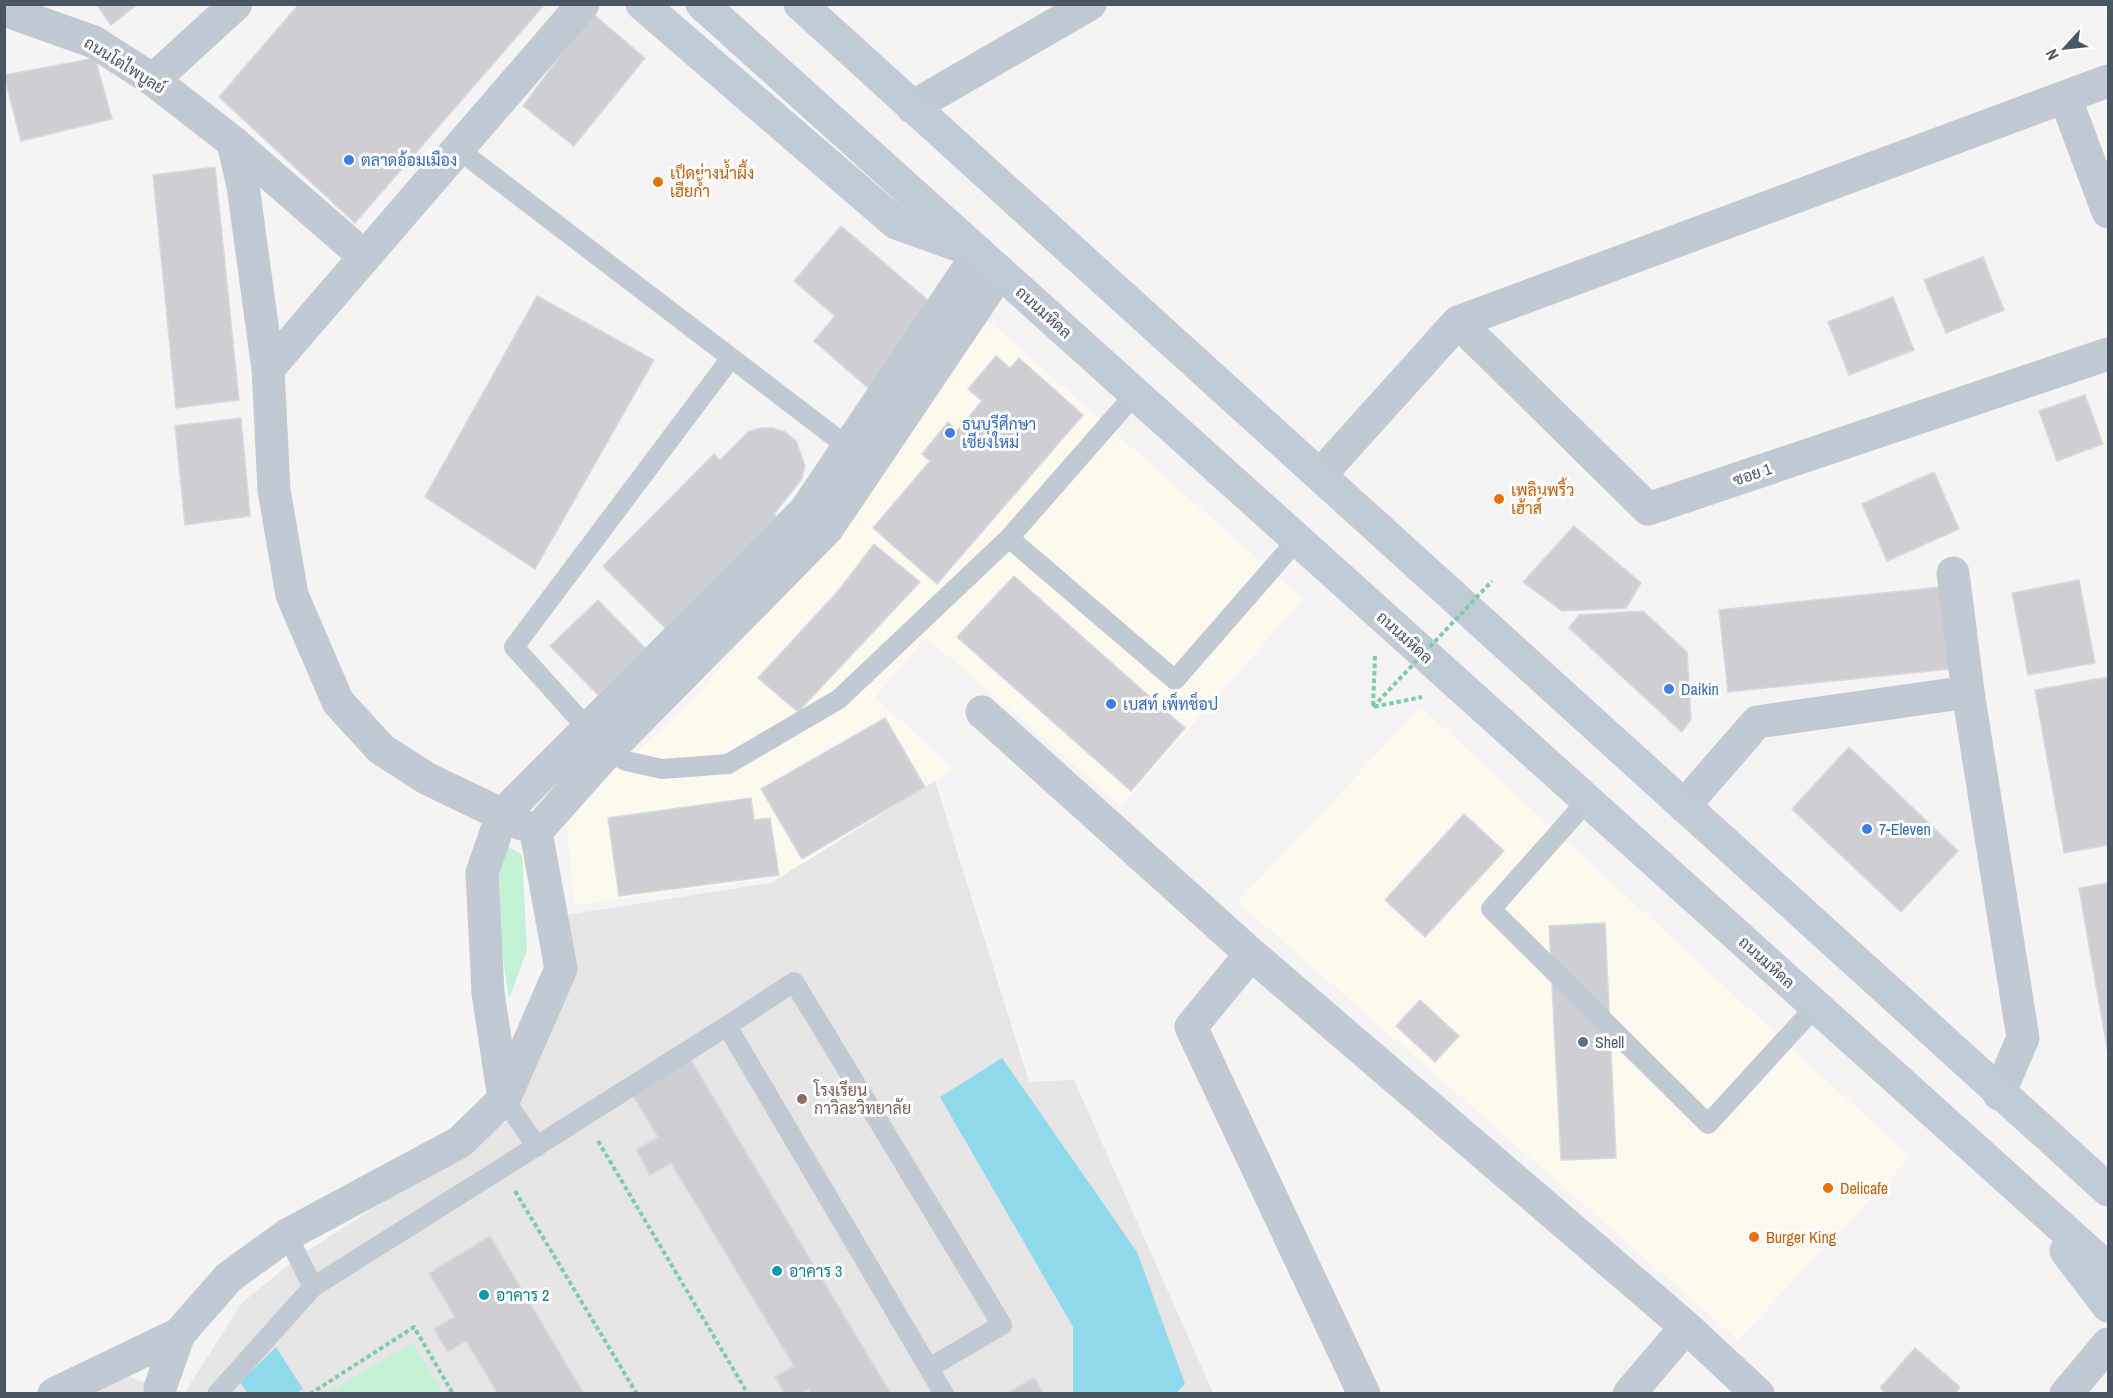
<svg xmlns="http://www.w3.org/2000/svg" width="2113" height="1398" font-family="'Archivo Narrow',Sarabun,sans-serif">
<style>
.commercial{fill:#fdf9ef}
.education{fill:#e6e4e5}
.green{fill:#c3f1d5}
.water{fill:#90daee}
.building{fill:#cdcfd5;stroke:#d7d9de;stroke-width:1.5}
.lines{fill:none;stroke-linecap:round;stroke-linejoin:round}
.path{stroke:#7ad0a6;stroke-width:4;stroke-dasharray:4.5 3;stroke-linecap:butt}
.lane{stroke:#c1cad2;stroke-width:20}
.street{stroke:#c1cad2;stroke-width:33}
.secondary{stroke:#c1cbd6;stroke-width:33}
.path-bridge{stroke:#7ad0a6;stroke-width:4;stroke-dasharray:4.5 3;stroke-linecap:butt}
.shop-dot{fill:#3f7fe0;stroke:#fff;stroke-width:2}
.food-dot{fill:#e8710a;stroke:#fff;stroke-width:2}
.service-dot{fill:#5c6f8a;stroke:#fff;stroke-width:2}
.education-dot{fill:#8d6e63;stroke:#fff;stroke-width:2}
.culture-dot{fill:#0f9aa8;stroke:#fff;stroke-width:2}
.labels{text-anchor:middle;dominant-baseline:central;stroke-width:6;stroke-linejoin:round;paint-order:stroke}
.street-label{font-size:16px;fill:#4a5661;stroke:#fff}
.shop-label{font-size:16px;fill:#366cbe;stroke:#fff;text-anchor:start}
.food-label{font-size:16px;fill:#c56008;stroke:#fff;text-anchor:start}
.service-label{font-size:16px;fill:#4e5e75;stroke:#fff;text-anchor:start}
.education-label{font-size:16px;fill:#785e54;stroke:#fff;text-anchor:start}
.culture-label{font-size:16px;fill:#0d838f;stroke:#fff;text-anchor:start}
</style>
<rect width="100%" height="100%" fill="#f5f3f3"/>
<path class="commercial" d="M984,317L1303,599L1121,806L926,637L875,697L954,769L781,877L574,905L566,816L695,698L845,513Z
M1421,707L1910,1157L1738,1340L1238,902Z"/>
<path class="education" d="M935,781L1029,1082L1074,1080L1213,1393L88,1394L111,1370L160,1388L185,1392L242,1303L298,1257L517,1115L560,956V916L771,883Z"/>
<path class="green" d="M502,843L522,855L527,950L509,999L491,875Z
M412,1342L443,1393H327L412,1343Z"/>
<path class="water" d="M1002,1058L1137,1252L1185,1384L1176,1393H1073V1327L940,1097Z
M276,1347L303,1389L296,1393H247L240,1382Z"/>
<path class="building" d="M96,4H138L111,25Z
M299,4H545L355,223L219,97Z
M592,13L645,58L574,146L523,106Z
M95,58L112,119L21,141L4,75Z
M215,167L239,400L176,408L153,175Z
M841,226L936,307L868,388L814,341L835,316L794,281Z
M1983,257L2004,310L1946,333L1924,280Z
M537,296L654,360L535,569L425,497Z
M1893,297L1914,350L1849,375L1828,322Z
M996,356L1010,368L1019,358L1083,415L937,584L873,528L930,461L922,454L948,422L957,431L982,401L968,389Z
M2085,395L2103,444L2057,461L2039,411Z
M241,418L250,516L185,525L175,426Z
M760,428H773L785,432L796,441L805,466L802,479L774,514L782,522L671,634L603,566L714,454L720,460L748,432Z
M1934,472L1959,529L1887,561L1862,504Z
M1574,526L1641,583L1626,608L1562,611L1523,582Z
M874,544L920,582L798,712L758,678L839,590Z
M1014,576L1185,728L1131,791L957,637Z
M2079,580L2095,663L2028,675L2012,593Z
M1950,586L1959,668L1728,692L1719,610Z
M598,600L646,649L598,695L550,646Z
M1643,611L1687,652L1691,719L1682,732L1569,628L1579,615Z
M2108,677V845L2064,853L2035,690Z
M885,718L925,787L802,859L761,789Z
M1849,747L1958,851L1901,912L1792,809Z
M751,798L754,820L770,818L779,875L619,896L608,818Z
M1464,814L1504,851L1425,937L1385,900Z
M2108,883V1054L2079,888Z
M1605,923L1616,1158L1561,1160L1549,926Z
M1420,1000L1459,1036L1435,1062L1396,1026Z
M689,1057L891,1394H811L809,1389L801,1394H785L775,1377L794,1366L671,1163L650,1175L636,1150L658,1137L631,1092Z
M490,1236L584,1394H498L466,1341L448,1352L434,1329L455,1317L429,1273Z
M1915,1348L1960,1387L1955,1394H1887L1880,1388Z
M1034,1377L1044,1394H1006Z"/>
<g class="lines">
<path class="path" d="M1375,656L1373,707L1422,697
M598,1141L748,1394
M515,1191L637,1394
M310,1394L414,1327L453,1394"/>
<path class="lane" d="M459,150L848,447
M731,358L514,647L608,751L626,761L662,769L728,764L839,699L1009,538L1135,394
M1009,538L1175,680L1297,540
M1587,801L1491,909L1708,1124L1816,1006
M727,1026L794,982L1002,1325L929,1368
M504,1099L537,1147
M287,1235L313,1287L727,1026L944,1394
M217,1394L313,1287"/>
<path class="street" d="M4,10L94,42L153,80L233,142L365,257
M153,80L236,4
M2065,97L2108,212
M912,107L1090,4
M233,142L243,186L268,369L274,490L292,595L338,702L381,749L426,778L521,824
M1458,322L1648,509L2108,354
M268,369L583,4
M1321,474L1458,322L2108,81
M1953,573L1968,692
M982,712L1251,954L1686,1327L1758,1394
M1684,806L1757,722L1968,692L2023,1038L1999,1094
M1251,954L1191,1027L1364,1394
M504,1099L488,993L482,873L502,815L805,511L979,253
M160,1388L179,1334L229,1277L287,1235L460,1142L504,1099L561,969L536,832L608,751L827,529L1000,272
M54,1394L179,1334
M1629,1394L1686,1327
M2066,1394L2108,1344"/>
<path class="secondary" d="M642,4L896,223L963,247
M702,4L2108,1269
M800,4L2108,1190
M2066,1251L2108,1306"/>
<path class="path-bridge" d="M1373,707L1492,581"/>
</g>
<g class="shop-dot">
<circle cx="349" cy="160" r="6"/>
<circle cx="950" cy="433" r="6"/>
<circle cx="1669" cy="689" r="6"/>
<circle cx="1111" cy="704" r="6"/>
<circle cx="1867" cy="829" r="6"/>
</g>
<g class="food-dot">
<circle cx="658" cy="182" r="6"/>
<circle cx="1499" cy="499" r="6"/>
<circle cx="1828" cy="1188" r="6"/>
<circle cx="1754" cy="1237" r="6"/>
</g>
<circle class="service-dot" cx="1583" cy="1042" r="6"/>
<circle class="education-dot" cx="802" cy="1099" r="6"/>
<g class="culture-dot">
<circle cx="777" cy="1271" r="6"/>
<circle cx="484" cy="1295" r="6"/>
</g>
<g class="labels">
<g class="street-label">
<text transform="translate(125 65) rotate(32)">ถนนโตไพบูลย์</text>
<text transform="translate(1044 312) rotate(42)">ถนนมหิดล</text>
<text transform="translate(1752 474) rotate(-19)">ซอย 1</text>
<text transform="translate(1405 637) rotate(42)">ถนนมหิดล</text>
<text transform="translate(1767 962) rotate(42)">ถนนมหิดล</text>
</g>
<g class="shop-label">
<text x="361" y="160">ตลาดอ้อมเมือง</text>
<text x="962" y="424">ธนบุรีศึกษา<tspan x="962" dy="18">เชียงใหม่</tspan></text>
<text x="1681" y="689">Daikin</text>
<text x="1123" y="704">เบสท์ เพ็ทช็อป</text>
<text x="1879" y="829">7-Eleven</text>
</g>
<g class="food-label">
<text x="670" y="173">เป็ดย่างน้ำผึ้ง<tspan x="670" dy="18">เฮียก้ำ</tspan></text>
<text x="1511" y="490">เพลินพริ้ว<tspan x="1511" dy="18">เฮ้าส์</tspan></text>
<text x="1840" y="1188">Delicafe</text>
<text x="1766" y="1237">Burger King</text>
</g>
<g class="service-label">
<text x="1595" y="1042">Shell</text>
</g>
<g class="education-label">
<text x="814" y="1090">โรงเรียน<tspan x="814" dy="18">กาวิละวิทยาลัย</tspan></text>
</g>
<g class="culture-label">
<text x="789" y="1271">อาคาร 3</text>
<text x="496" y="1295">อาคาร 2</text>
</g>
</g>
<rect width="2113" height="1398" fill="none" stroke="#4a5661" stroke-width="12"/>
<g transform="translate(2065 48) rotate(243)" stroke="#ffffff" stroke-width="4.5" paint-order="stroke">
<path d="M0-4.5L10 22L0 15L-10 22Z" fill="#4a5661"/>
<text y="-9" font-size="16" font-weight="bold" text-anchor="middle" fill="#4a5661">N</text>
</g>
</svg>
